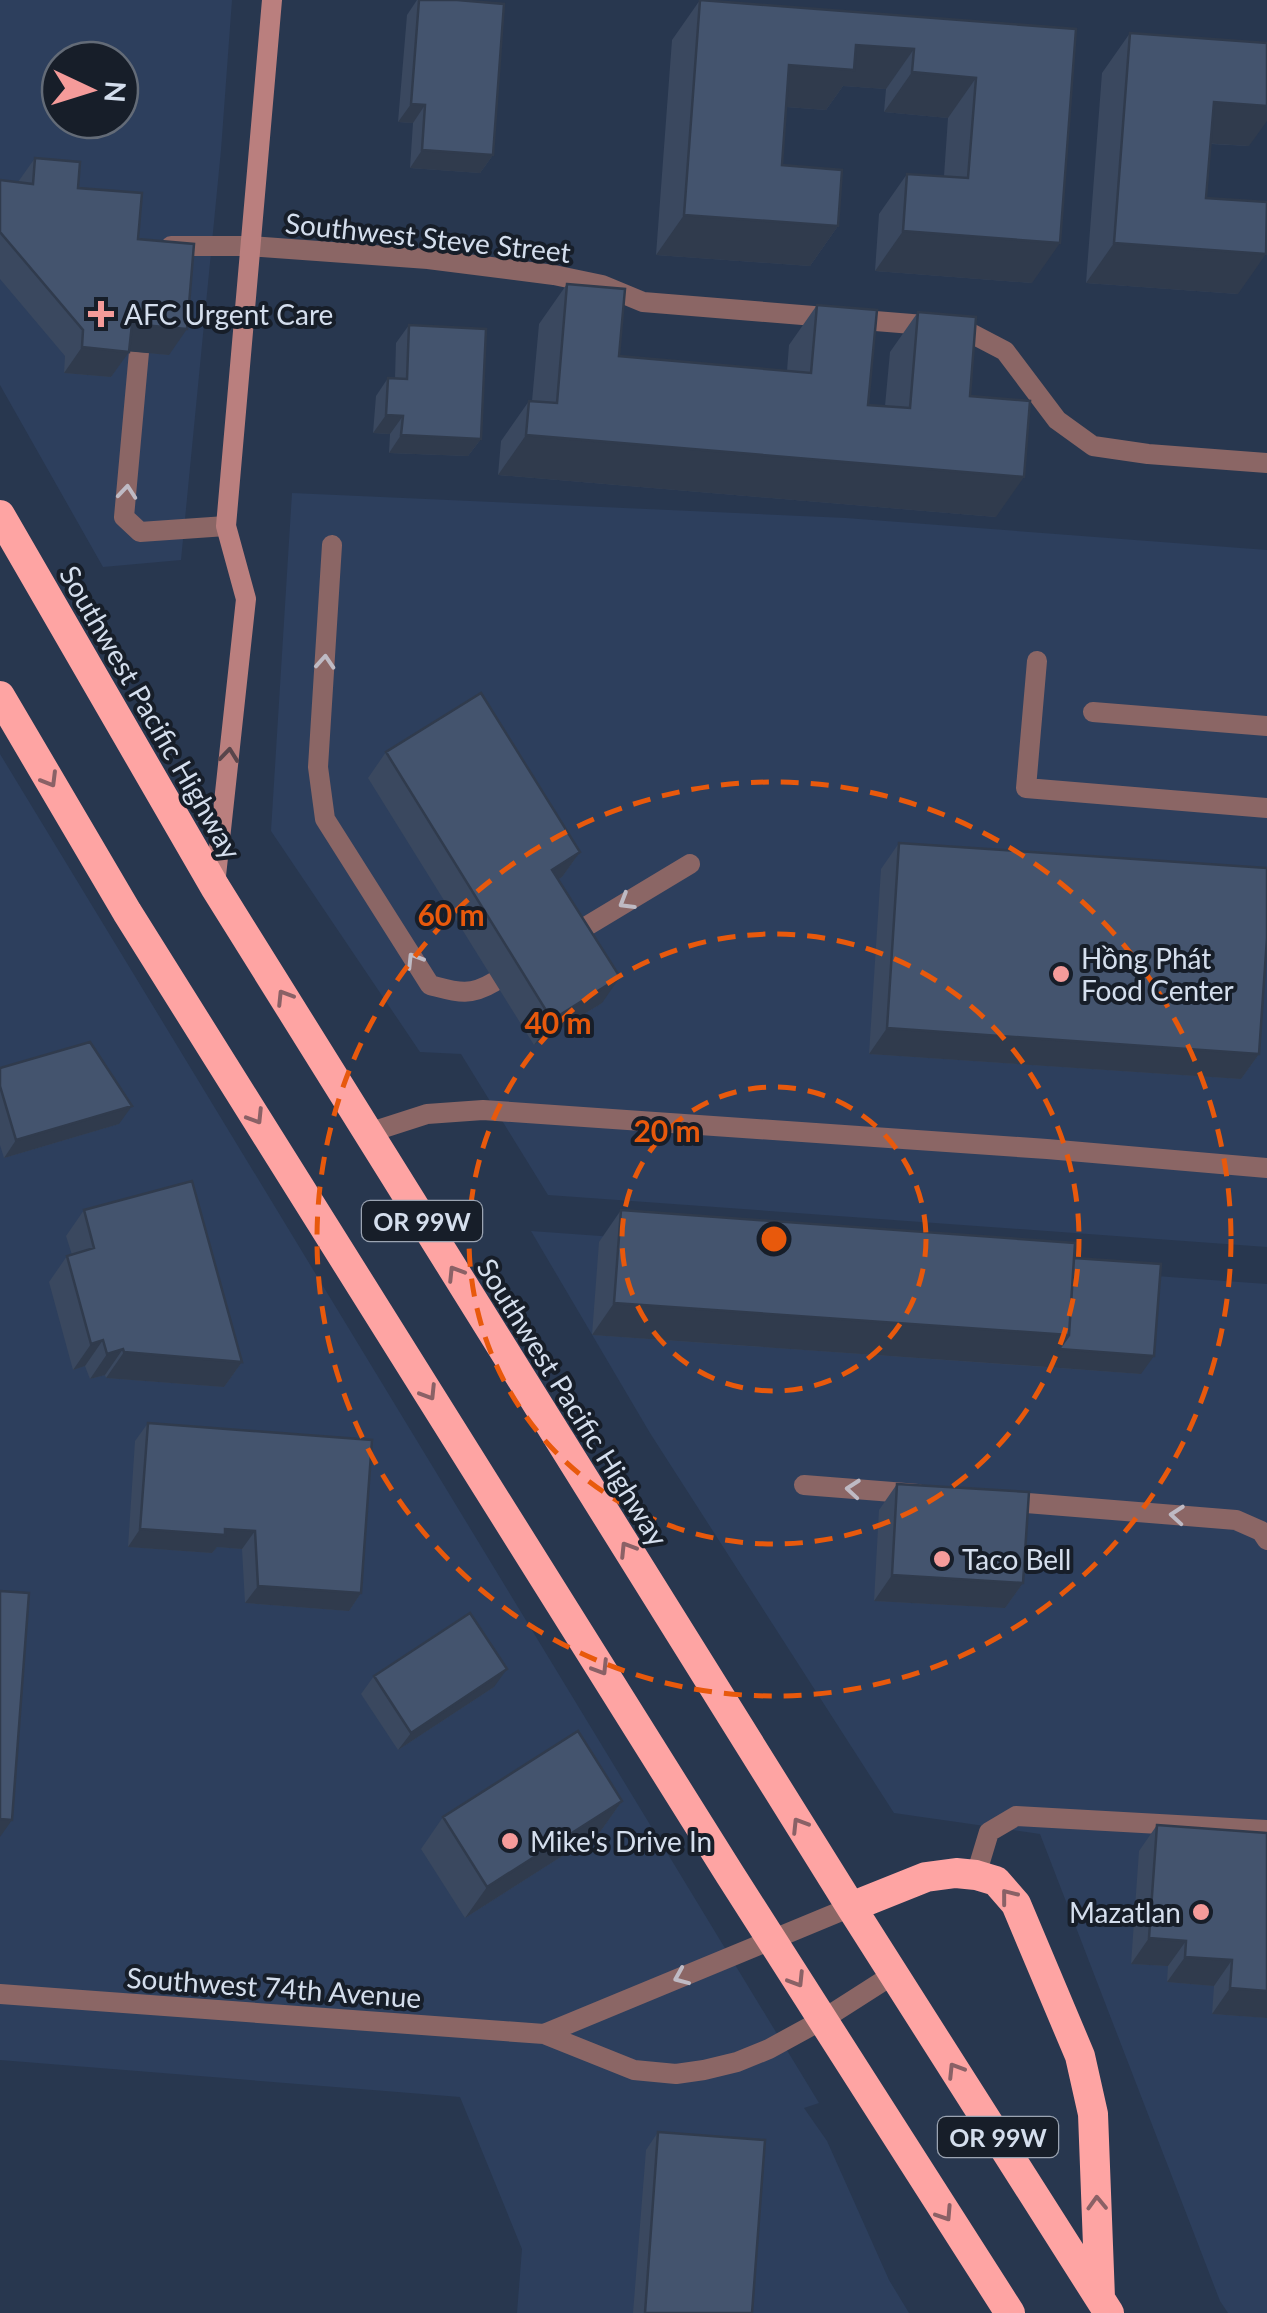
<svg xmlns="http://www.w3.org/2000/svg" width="1267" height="2313" font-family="Lato,sans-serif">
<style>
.built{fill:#2d3f5d;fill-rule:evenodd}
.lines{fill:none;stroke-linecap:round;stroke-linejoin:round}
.lane{stroke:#8b6665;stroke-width:20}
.street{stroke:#8b6665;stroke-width:20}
.secondary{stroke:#ba7f7e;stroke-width:20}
.highway{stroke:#fea4a3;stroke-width:30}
.wall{fill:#3a485f}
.shaded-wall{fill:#303b4d}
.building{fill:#44546e;stroke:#303b4d;stroke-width:2.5}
.oneway{stroke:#bebac4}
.oneway2{stroke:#58454b}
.oneway3{stroke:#8a6166}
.ring{fill:none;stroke:#e8590c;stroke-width:5;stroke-dasharray:18 12}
.poi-dot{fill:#f59b9a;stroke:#171e29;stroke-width:4}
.labels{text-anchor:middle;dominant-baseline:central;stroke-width:8;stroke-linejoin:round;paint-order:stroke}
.shield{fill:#171e29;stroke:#9ba4b2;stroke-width:2.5}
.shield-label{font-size:25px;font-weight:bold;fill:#d4deed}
.street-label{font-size:28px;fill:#d4deed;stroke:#171e29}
.poi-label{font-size:28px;fill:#d4deed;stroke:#171e29;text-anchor:start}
.centre{fill:#e8590c;stroke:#171e29;stroke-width:5}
.ring-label{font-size:30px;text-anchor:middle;font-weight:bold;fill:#e8590c;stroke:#171e29;stroke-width:8;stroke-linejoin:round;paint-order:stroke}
</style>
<rect width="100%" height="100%" fill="#28374f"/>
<path class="built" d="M0,0H232L221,150L181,560L103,567L0,385ZM60,60H120V120H60Z
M292,493L846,518L1267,550V1247L548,1195L461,1054L420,1052L271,831Z
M0,754L819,2103L804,2108L827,2141L889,2280L909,2313H517L522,2249L460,2097L0,2060Z
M531,1231L1267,1284V2313H1228L1220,2301L1040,1834L894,1813L650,1433Z"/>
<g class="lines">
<path class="lane" d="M171,246H249L428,259L554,275L602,285L643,302L961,328L1005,351L1057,420L1093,446L1148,454L1267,463
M139,352L124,517L140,532L226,526
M332,545L318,767L325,819L430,985C457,992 469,997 494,982
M1037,661L1026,788L1267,808
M1093,712L1267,726
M567,938L690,864
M368,1133L427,1114L483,1110L1047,1149L1267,1168
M804,1485L918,1494
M1002,1501L1236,1520L1261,1531L1267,1540
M976,1875L989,1832L1016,1816L1267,1830"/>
<path class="street" d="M0,1994L544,2034L634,2070L676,2074L704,2070L737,2062L769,2049L822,2020L894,1974
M544,2034L851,1907"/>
<path class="secondary" d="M215,885L246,599L226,526L272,0"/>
<path class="highway" d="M0,515L215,887L851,1907L1109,2313
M0,696L127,912L729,1873L1010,2313
M851,1907L926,1877L956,1873L976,1875L996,1881L1016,1904L1080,2056L1093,2114L1100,2298"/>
</g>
<path class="wall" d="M417,0H457L493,155L480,173L410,168L413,123L398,122L407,15Z
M700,0L1076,29L1032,283L875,271L879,214L907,174L944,176L948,118L884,112L886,89L843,86L826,110L786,107L782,165L838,226L810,266L656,255L672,40Z
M1130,33L1249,146L1211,144L1206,198L1238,294L1086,283L1102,73Z
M35,158L78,188L138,239L169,355L129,351L111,377L64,373L65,356L0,279V180L18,182Z
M567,284L619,356L787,371L789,345L817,305L868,405L885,406L890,352L918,312L970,396L996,517L498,475L501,441L529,401H532L539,324Z
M409,325L481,439L468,456L389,453L390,434L373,433L376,396L388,378H395L396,343Z
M386,752L580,852L562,877L558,880L602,1003L534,1045L368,778Z
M899,843L1259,1054L1241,1079L869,1054L881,869Z
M0,1068L119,1124L4,1158L0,1145Z
M84,1210L242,1362L224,1387L106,1378L105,1375L90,1379L85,1366L73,1370L49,1282L67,1256L72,1255L66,1236Z
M621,1210L1074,1258L1141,1374L592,1335L599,1242Z
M148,1423L361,1593L349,1611L245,1603L242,1549L217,1547L212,1553L128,1547L135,1441Z
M897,1484L1023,1583L1005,1608L874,1601L879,1510Z
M374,1676L494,1687L398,1750L361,1694Z
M622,1801L600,1832L465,1918L421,1849L443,1817Z
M1157,1825L1267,1833V2018L1212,2014L1214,1986L1167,1982L1168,1966L1131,1964L1139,1851Z
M658,2132L752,2313H633L646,2150Z"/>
<path class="shaded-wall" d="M856,45L914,49L886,89L843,86L826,110L761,105L789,65Z
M912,72L976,78L948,118L884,112Z
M1267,98V121L1249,146L1186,142L1214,102Z
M411,104L425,105L413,123L398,122Z
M422,150L493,155L480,173L410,168Z
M684,215L838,226L810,266L656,255Z
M903,231L1060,243L1032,283L875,271Z
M1114,243L1266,254L1238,294L1086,283Z
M132,324L187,329L169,355L114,350Z
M82,347L129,352L111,377L64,373Z
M386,415L403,416L390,434L373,433Z
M401,435L481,439L468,456L389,453Z
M526,435L1024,477L996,517L498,475Z
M580,852L562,877L534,895L552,870Z
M620,977L602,1003L534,1045L552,1020Z
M887,1028L1259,1054L1241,1079L869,1054Z
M132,1106L119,1124L4,1158L16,1140Z
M614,1303L1069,1335L1047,1367L592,1335Z
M103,1340L85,1366L73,1370L91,1344Z
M123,1349L105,1375L90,1379L107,1354Z
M1059,1349L1154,1356L1141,1374L1047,1367Z
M124,1352L242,1362L224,1387L106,1378Z
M140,1529H225L255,1531L242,1549L217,1547L212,1553L128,1547Z
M892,1575L1023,1583L1005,1608L874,1601Z
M258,1586L361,1593L349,1611L245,1603Z
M507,1669L494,1687L398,1750L411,1733Z
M622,1801L600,1832L465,1918L487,1887Z
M0,1819L12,1820L0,1837Z
M1149,1938L1186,1941L1168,1966L1131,1964Z
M1185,1957L1232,1960L1214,1986L1167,1982Z
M1230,1988L1267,1991V2018L1212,2014Z"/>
<path class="building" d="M419,0H457L504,4L493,155L422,150L425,105L411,104Z
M700,0L1076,29L1060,243L903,231L907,174L968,178L976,78L912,72L914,49L856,45L854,70L789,65L782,165L842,170L838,226L684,215Z
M1130,33L1267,43V106L1214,102L1206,198L1267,202L1266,254L1114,243Z
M35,158L80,162L78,188L142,193L138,239L194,244L187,329L132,324L129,352L82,347L83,330L0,232V180L33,184Z
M567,284L625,289L619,356L811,373L817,305L877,310L868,405L910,408L918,312L976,317L970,396L1030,401L1024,477L526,435L529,401L557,403Z
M409,325L486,329L481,439L401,435L403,416L386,415L388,378L407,379Z
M481,693L580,852L552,870L620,977L552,1020L386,752Z
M899,843L1267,868V938L1259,1054L887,1028Z
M90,1042L132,1106L16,1140L0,1086V1068Z
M192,1181L242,1362L124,1352L123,1349L107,1354L103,1340L91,1344L67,1256L94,1248L84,1210Z
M621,1210L1075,1243L1069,1335L614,1303Z
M1074,1258L1161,1264L1154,1356L1059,1349L1069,1335Z
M148,1423L372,1440L361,1593L258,1586L255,1531L225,1529V1535L140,1529Z
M897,1484L1029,1492L1023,1583L892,1575Z
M0,1591L29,1593L12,1820L0,1819Z
M470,1613L507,1669L411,1733L374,1676Z
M578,1731L622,1801L487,1887L443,1817Z
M1157,1825L1267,1833V1991L1230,1988L1232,1960L1185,1957L1186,1941L1149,1938Z
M658,2132L765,2140L752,2313H645Z"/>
<defs><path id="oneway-chevron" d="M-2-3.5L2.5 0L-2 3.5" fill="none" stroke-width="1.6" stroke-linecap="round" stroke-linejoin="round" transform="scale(2.5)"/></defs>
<g class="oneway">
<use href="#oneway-chevron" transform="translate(127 492) rotate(-85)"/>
<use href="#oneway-chevron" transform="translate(325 662) rotate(-86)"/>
<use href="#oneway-chevron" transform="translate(626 902) rotate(149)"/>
<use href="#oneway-chevron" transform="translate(414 960) rotate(-122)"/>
<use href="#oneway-chevron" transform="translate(853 1489) rotate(-175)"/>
<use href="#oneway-chevron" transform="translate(1177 1515) rotate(-175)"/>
<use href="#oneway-chevron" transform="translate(681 1977) rotate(157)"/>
</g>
<use class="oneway2" href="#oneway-chevron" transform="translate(229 755) rotate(-84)"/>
<g class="oneway3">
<use href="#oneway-chevron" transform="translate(50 780) rotate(59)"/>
<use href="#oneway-chevron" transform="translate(284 997) rotate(-122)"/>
<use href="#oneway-chevron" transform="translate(256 1117) rotate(58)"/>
<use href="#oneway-chevron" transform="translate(455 1273) rotate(-122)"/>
<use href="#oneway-chevron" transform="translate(429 1393) rotate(58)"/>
<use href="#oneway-chevron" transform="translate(627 1549) rotate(-122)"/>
<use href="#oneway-chevron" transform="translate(601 1668) rotate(58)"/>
<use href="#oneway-chevron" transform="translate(799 1825) rotate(-122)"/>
<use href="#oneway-chevron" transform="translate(1008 1896) rotate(-128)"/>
<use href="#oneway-chevron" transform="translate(797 1980) rotate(58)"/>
<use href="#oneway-chevron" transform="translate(955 2070) rotate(-122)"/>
<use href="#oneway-chevron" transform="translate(1097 2203) rotate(-92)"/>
<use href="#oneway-chevron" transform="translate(945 2214) rotate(57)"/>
</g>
<g class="ring">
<circle cx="774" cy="1239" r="152"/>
<circle cx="774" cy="1239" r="305"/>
<circle cx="774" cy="1239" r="457"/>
</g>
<g class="poi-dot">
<path d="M96 299h10v10h10v10h-10v10h-10v-10h-10v-10h10z"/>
<circle cx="1061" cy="974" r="10"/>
<circle cx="942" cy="1559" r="10"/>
<circle cx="510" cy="1841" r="10"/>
<circle cx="1201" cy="1912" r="10"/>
</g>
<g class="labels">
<g class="shield">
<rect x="362" y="1201" width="120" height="40" rx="8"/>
<rect x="938" y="2117" width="120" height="40" rx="8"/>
</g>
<g class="shield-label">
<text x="422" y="1221">OR 99W</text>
<text x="998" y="2137">OR 99W</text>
</g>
<g class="street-label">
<text transform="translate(428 237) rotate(6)">Southwest Steve Street</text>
<text transform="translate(151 712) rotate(60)">Southwest Pacific Highway</text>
<text transform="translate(573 1402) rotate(58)">Southwest Pacific Highway</text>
<text transform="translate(274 1987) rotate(4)">Southwest 74th Avenue</text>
</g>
<g class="poi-label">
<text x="124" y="314">AFC Urgent Care</text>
<text x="1081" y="958">Hồng Phát<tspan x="1081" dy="32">Food Center</tspan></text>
<text x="962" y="1559">Taco Bell</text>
<text x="530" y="1841">Mike's Drive In</text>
<text x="1181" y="1912" text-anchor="end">Mazatlan</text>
</g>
</g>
<circle cx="774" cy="1239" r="15" class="centre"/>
<g class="ring-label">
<text x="451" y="926">60 m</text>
<text x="558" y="1034">40 m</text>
<text x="667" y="1142">20 m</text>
</g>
<g transform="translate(90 90) rotate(94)"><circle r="48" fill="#171e29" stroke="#636b77" stroke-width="2.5"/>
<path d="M0-8L18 38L0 25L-18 38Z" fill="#f59b9a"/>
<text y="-15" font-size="28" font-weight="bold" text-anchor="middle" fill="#d4deed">N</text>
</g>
</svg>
